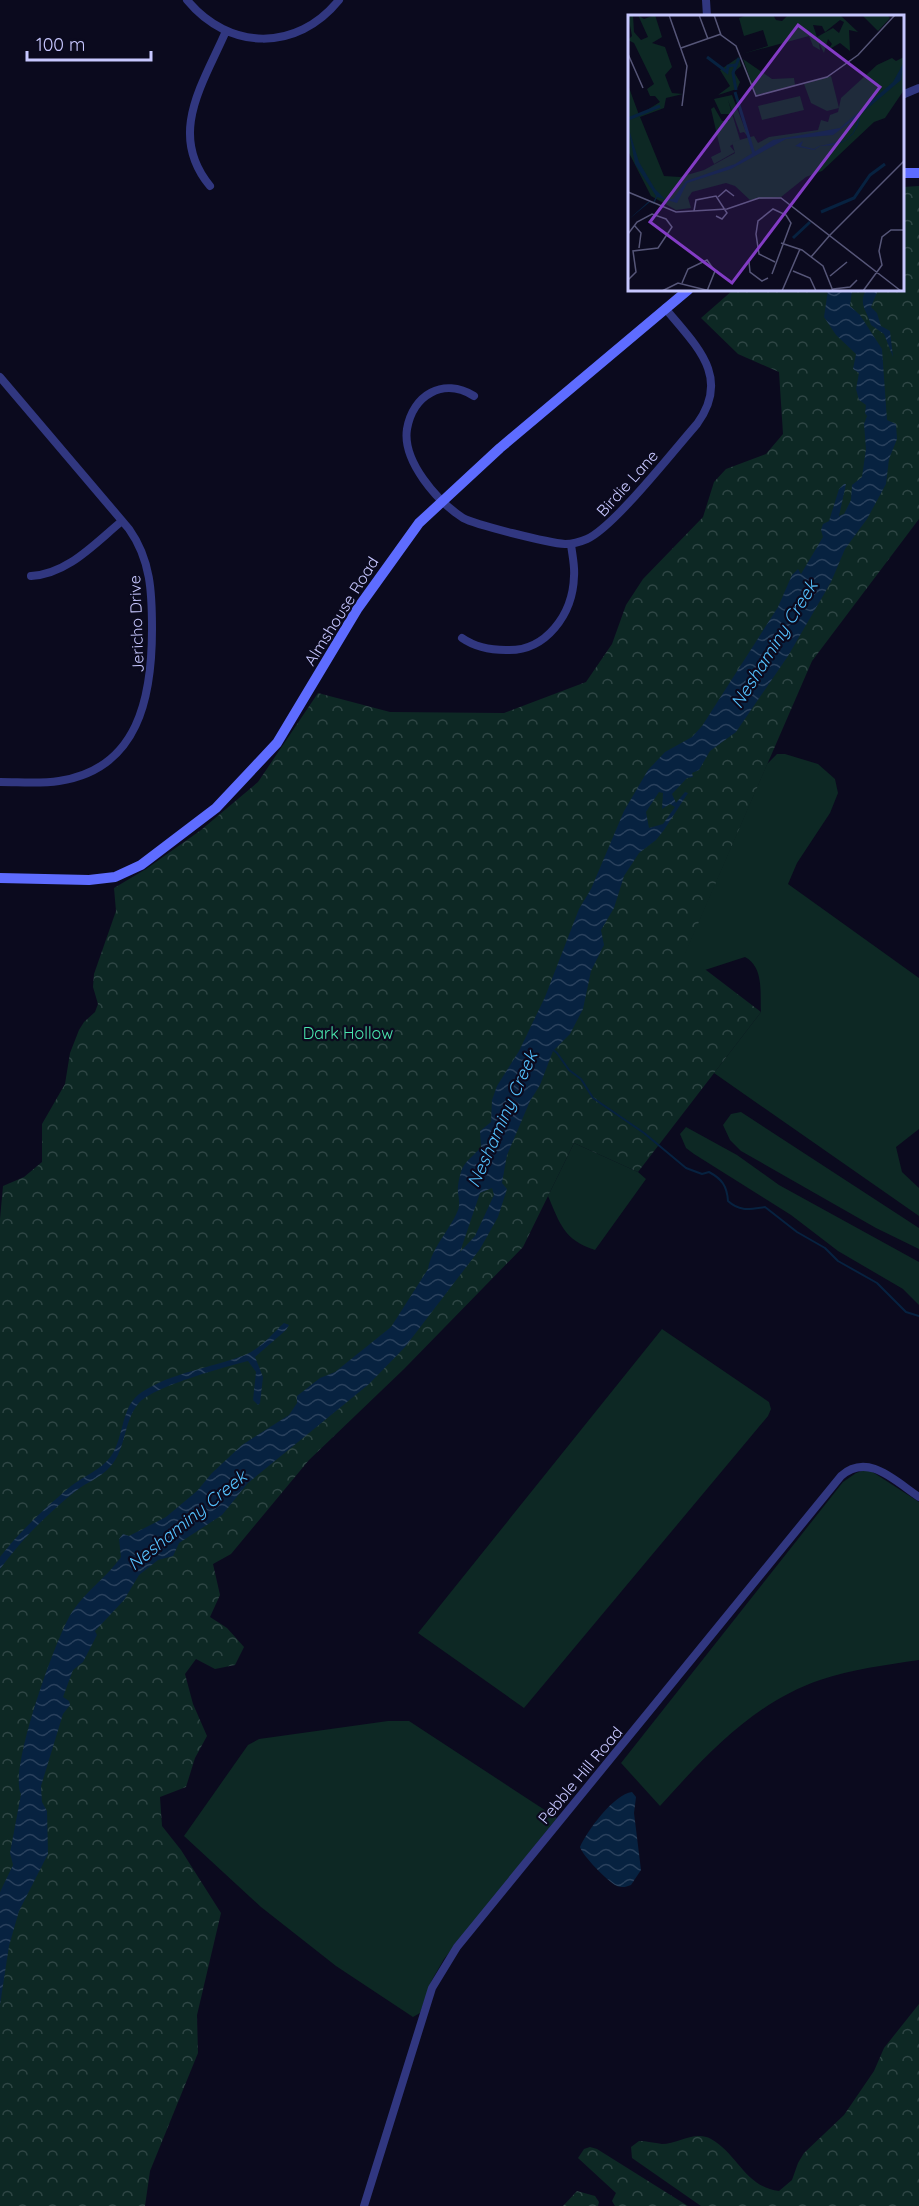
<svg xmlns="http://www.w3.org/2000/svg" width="919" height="2206" font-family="Quicksand,sans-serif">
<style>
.grass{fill:#0d2824}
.forest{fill:url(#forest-crowns)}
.water{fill:url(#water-waves);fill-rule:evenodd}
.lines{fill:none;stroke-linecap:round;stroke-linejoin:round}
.stream{stroke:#072240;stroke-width:2}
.minor{stroke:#313780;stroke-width:8}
.secondary{stroke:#5e6cff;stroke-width:10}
.labels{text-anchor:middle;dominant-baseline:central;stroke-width:4.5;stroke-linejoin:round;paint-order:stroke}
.street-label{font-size:16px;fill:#c7c7ff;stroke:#0b0a1e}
.park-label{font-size:16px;fill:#4ae7ae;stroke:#0b0a1e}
.water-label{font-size:18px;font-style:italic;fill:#55c3ff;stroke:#0b0a1e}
.inset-river{fill:none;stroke:#072240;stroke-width:3}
.inset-road{fill:none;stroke:#565678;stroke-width:1.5}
.view{fill:#833cc5;fill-opacity:0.15;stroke:#833cc5;stroke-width:3}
.inset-edge{fill:none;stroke:#c7c7ff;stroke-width:3}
</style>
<defs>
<pattern id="forest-crowns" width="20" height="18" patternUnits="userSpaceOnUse" patternTransform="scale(1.5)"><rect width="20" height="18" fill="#0d2824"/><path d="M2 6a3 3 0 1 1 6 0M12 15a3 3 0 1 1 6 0" fill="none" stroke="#2f4645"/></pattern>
<pattern id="water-waves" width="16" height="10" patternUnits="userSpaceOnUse" patternTransform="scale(1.5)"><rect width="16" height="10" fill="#072240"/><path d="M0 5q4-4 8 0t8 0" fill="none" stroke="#2a415d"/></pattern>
</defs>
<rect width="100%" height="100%" fill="#0b0a1e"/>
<path class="grass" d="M777,754H785L818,764L835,779L838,793L830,813L797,863L788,884L919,978V1129L896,1147L902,1172L919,1188V1216L714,1073L761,1012C760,993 764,967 745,957L705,970L684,955L767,764Z
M741,1112L919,1228V1249L876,1228L741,1151L730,1140L723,1125L731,1114Z
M686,1127L737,1155L779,1185L919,1262V1305L903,1289L838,1251L791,1215L694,1154L686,1148L680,1134Z
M574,1143L638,1172L646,1179L595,1250C564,1240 560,1224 548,1196Z
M662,1329L769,1402L771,1409L768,1416L524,1708L418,1633Z
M868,1469L919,1502V1660C886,1665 852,1669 820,1680C753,1703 706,1755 660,1806L621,1763L843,1482L856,1473Z
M388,1721H409L557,1818L444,1959L432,1980L420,2013L413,2017L336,1966L261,1907L184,1836L248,1745L259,1739Z"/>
<path class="forest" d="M919,186V519L812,661L685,954L761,1012L638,1172L574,1143L523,1247L404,1369L309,1460L231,1554L213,1564L220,1595L210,1617L227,1628L244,1647L235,1665L215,1669L196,1659L185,1674L193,1704L207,1736L195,1758L186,1787L160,1797L162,1826L181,1850L221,1913L197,2015L198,2053L150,2171L145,2206H0V1219L3,1186L24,1177L42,1162V1124L65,1084L70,1053L79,1030L84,1022L95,1012L98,1004L93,987L94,974L116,911L114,888L146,869L201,830L258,782L318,693L390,712L504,713L586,682L612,644L626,605L643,579L703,517L714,482L726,469L766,454L783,434L779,372L738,354L701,318L733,290H902L903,187Z
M919,2004V2206H701L632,2158L631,2147L639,2141C647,2141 654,2143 662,2144C678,2144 695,2130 711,2139C738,2154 745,2187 779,2191L792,2180L798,2163L804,2153L844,2115L874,2071L884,2048Z
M590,2147L597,2149L688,2206H615L612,2201L616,2193L578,2158L584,2149Z
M577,2191L595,2196L599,2202L598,2206H563Z"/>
<path class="water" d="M828,290H852L850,306L860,315L882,349L887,420L896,424L897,439L889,459L886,484L867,519L845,549L831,582L788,656L736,732L710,751L699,770L692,773L693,777L687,778L672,794L676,803L685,792L688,793L664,830L656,840L639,853L624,876L614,908L601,930L604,945L591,971L583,1009L570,1034L553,1051L540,1085L530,1101L507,1155L502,1183L507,1189L498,1217L480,1249L405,1347L369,1384L248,1483L222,1515L179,1543L173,1556L158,1560L139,1575L124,1600L95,1631L97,1635L83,1662L73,1670L63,1697L69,1701L70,1705L63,1714L41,1786L42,1802L47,1811L48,1854L19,1911L9,1946L0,2005V1892L13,1865L10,1853L21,1794C8,1771 56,1637 72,1612C85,1592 107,1577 121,1557L119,1539L123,1534L129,1536L166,1517L197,1491L212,1473L242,1445L289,1415L297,1403V1396L320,1378L335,1372L391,1327L428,1269C432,1247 450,1230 458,1210C461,1201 457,1195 458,1186C462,1161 466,1164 481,1147L480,1131L491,1122L492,1100L497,1086L519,1051L545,997L579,909L591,889L624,811L648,770L665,752L692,737L702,726L778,607L792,575L798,569L801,574L823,537L821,530L823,524L829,521L839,489L844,484H846L839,516L844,514L851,500L852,485L862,477L866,449L864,424L867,416L865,413L866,405L859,400L856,389L859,373L853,369L856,354L836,335L824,317ZM659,792L663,793L662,809L670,804L675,807L663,824L649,828L646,812ZM492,1188L494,1195L475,1236L460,1252L480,1193Z
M866,290H878L871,307L877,313L881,326L890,331L893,357L884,334L871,325C867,311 858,304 866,290Z
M284,1323L289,1325L286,1330L255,1357L263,1377L260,1403L258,1405L253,1400L256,1372L248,1361C225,1367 151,1387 138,1404C122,1424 127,1452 107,1470C99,1478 86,1483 77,1490C49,1512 21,1540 0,1569V1557C19,1532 46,1507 71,1486C84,1476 101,1470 111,1456C125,1436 120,1406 142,1392C173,1372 211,1368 245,1355C260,1349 272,1334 284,1323Z
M632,1792L636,1797L634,1813L641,1870L631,1885C626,1887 622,1888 617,1886C608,1882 582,1855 580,1847C587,1831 614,1794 632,1792Z"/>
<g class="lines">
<path class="stream" d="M551,1048L557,1053L569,1070L581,1079L593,1098L644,1133L686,1168L702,1174L709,1172C722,1179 727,1186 728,1201C740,1212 750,1209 765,1207L797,1232L825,1248L838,1261L877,1283L906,1312L919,1316"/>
<path class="minor" d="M187,0C229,51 297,52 339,0
M706,0L707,16
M902,95L919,88
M210,186C167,134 203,84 226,31
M0,377L129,529C151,560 152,593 152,629C152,696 139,769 59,781C40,784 20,782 0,782
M474,396C443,377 413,395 407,429C402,461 437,501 463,518C476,525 549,543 565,544C572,544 580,542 587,539C614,527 674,450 697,424C732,376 695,345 665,308
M31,576C68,574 95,543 122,521
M462,638C475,647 490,650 506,650C546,652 573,614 574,576C575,566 572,554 571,544
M364,2206L432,1988L457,1947L841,1476C868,1452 895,1481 919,1497"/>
<path class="secondary" d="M902,173H919
M0,878L89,880L115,877L141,865L216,808L277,743L358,608L419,523L500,448L688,290"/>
</g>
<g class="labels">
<g class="street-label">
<text transform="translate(627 483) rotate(-48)">Birdie Lane</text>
<text transform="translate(341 611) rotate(-58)">Almshouse Road</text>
<text transform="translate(136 624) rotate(-92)">Jericho Drive</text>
<text transform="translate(580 1775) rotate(-50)">Pebble Hill Road</text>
</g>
<g class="park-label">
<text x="348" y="1033">Dark Hollow</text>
</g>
<g class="water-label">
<text transform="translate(774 644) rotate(-58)">Neshaminy Creek</text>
<text transform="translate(502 1119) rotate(-66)">Neshaminy Creek</text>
<text transform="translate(187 1520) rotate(-39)">Neshaminy Creek</text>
</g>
</g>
<g transform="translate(628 15)">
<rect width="276" height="276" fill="#0b0a1e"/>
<path d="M115,44L144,64L166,63L167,70L128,80ZM203,61L211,93L199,96L183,88L176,69ZM104,80L120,122L116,117L112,118L100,85L112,125L102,131L107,137L86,149L83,142L93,137L83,94L86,92L94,106H101V99H93L86,84ZM172,81L176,95L134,105L130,91Z" fill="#0d2824"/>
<path d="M0,0H5L6,17L13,25L20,22L10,0L16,4L27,0L34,22L24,28L37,32L44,52L37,60L41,71L44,78L55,79L38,83L36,93L12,102L36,161L52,162L76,155L107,138L104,127L126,121L130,128L141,122L190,115L193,105L200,107L202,100L210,97L213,83L249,50L264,43L268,46L276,42V75L257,103L246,107L194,156L178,162L153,182L122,185L107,171L98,168L64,177L60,183L63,193L48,195L23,181L0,136V70L11,100L32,87L27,81H22L19,74L26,69L6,28L0,25L4,21ZM119,0H145L148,5L154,6L160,0H212L230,17L221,15L222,36L212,28L200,35L204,29L200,24L196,38L191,28L192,35L185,31L181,21L114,39L140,31L135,15L116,21L111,3ZM212,5L216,7L211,18L205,13L189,22L185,10L194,11L197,17ZM234,0H259L262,3L250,16ZM111,42L113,51L106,57L112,67L109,74L90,80L102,71L92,55Z" fill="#0d2824" fill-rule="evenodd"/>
<path d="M276,47L273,65L233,99L230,110L225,119L217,126L208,130L192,131L186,135L167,131L175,126L173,131L186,134L191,131L216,126L225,118L232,100L205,120L158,124L103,154L59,168L49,188L29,182L26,189L22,187L0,205L20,187L23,186L25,188L28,181L7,149L0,111L11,147L27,174L37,184H45L58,166L107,149L145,125L212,113L265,67Z" fill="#072240"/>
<path class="inset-river" d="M79,42L99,57L100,51L107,50M108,75L105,58L111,43M107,77L126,139M0,104L32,91M193,197L226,183L242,160L257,149M165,223L182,207"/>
<path class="inset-road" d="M41,0L59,51L54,91M71,0L80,24M86,0L93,20L108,31L128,81L199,62L230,40L267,0M53,33L93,19M0,39L15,73M0,177L48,197L99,194L131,183H153L273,276M90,182L98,175L106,181M66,196L68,185L88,181L99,198L94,204L88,201M6,210L13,218L11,233M0,219L9,207L24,199L38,204L44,212L30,233L5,236L8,257L0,265M202,220L276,146M153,228L174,235L195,251L205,276M183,242L202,220M121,247L122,257L134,266L140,263M165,256L182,263L188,276M144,259L163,208L158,200L145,194L130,206L128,219L131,239L147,247M202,261L219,247M54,268L60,254L79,245L87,256L79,276M205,274L222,272L229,265M34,276L50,268L82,276M154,276L172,234M235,276L254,250L251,236L254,222L263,215H276"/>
<path class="view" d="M170,10L252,72L104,268L22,207Z"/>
<rect width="276" height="276" class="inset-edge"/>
</g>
<path d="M27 51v9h124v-9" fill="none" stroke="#c7c7ff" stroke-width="3"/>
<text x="36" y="51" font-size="18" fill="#c7c7ff" stroke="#0b0a1e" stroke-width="4.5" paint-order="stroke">100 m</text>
</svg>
